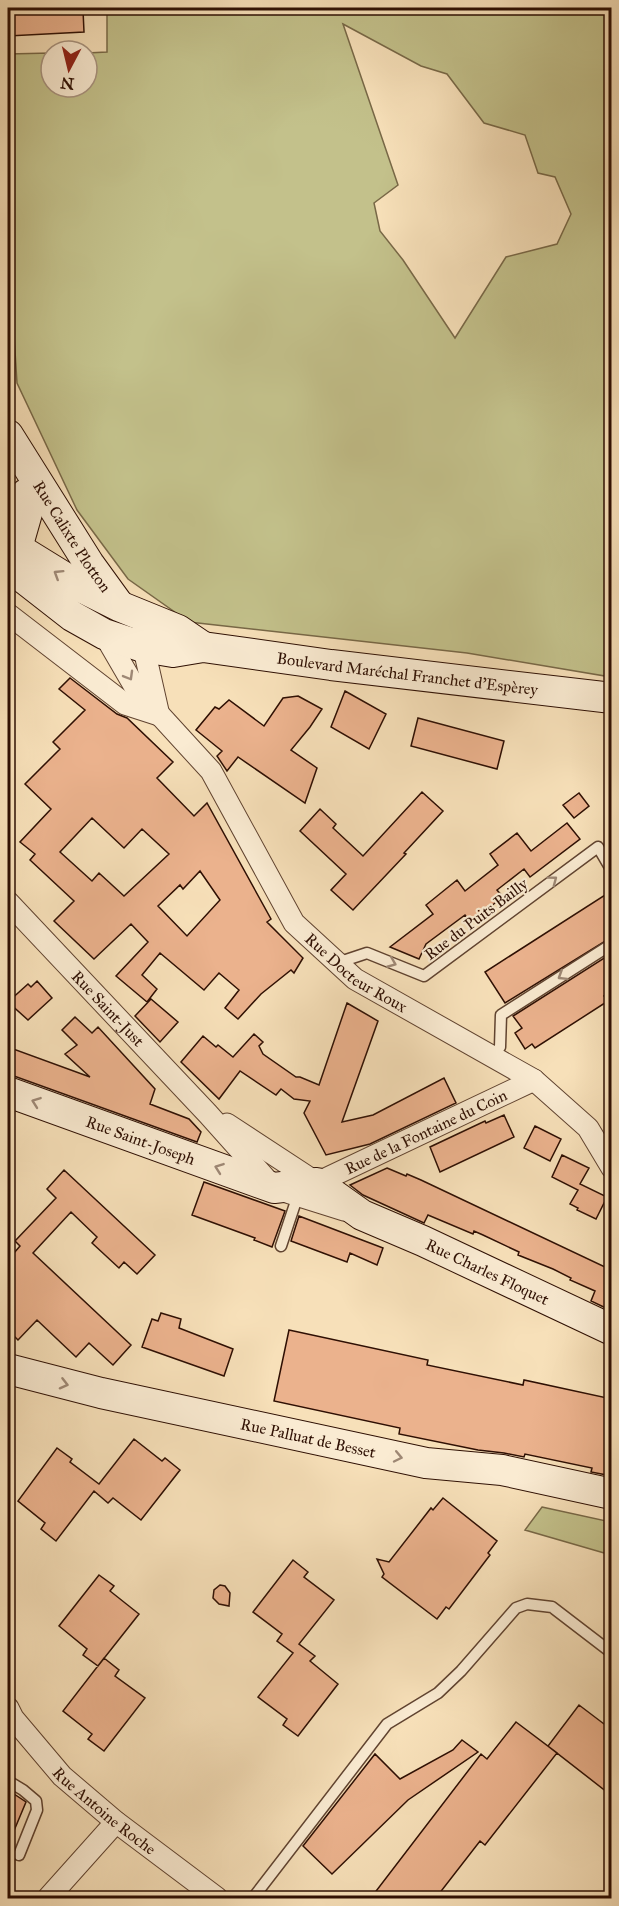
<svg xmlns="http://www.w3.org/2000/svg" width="619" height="1906" font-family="'IM FELL Great Primer',serif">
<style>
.green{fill:#c3c18b;stroke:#786847;stroke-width:1.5;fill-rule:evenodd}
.building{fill:#ebb28d;stroke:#2e0f03;stroke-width:1.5;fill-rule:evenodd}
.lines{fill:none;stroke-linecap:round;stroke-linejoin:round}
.lane-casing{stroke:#604330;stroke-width:13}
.street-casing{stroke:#604330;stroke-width:23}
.secondary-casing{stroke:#2e0f03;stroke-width:32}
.lane{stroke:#faebd2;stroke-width:10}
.street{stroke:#faebd2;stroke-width:21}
.secondary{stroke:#faebd2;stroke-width:30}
.oneway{stroke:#9e8875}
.labels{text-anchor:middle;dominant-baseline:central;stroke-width:4.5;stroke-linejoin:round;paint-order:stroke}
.street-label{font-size:16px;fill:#2e0f03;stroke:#faebd2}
</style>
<rect width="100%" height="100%" fill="#f7e0b9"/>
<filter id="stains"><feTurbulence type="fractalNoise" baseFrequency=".00333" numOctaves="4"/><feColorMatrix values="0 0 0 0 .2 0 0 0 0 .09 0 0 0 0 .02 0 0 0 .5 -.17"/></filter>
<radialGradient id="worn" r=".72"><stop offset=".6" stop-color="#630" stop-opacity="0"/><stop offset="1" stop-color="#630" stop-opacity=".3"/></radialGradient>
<path class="green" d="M107,8H611V677L467,653L189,622L128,579L77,510L17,383L8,240V54L51,53V87H87V53L107,52ZM343,24L421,66L447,74L484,123L525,135L538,173L555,177L571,214L557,244L506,257L455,338L403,260L380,231L374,203L398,185Z
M542,1507L611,1522V1555L525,1530Z"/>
<path class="building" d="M83,10L84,32L8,36V14Z
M70,678L117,714L127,718L173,762L157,778L194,816L207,803L271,919L267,922L303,958L294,973L291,970L261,994L238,1019L225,1008L239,990L219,973L204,990L160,953L142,975L157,989L147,1002L116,976L148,942L131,924L94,959L54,921L74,901L30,860L35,854L20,842L51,809L25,784L60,749L53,742L85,710L59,689ZM92,818L124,848L142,829L169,854L124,896L99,873L92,881L60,852ZM200,871L220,900L187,936L158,906L180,885L183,889Z
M345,691L386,714L369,749L331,727Z
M298,696L322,709L310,727L291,750L317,768L305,803L238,757L227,771L217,756L222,751L196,730L215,707L219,709L229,700L264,726L283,698Z
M418,718L504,741L497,769L411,746Z
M422,792L443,811L404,853L406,854L353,910L331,890L346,874L300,831L320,809L336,824L333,828L363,856Z
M579,793L589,806L574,818L563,805Z
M567,823L580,839L530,877L524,869L497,890L503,897L470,922L465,915L426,944L419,959L390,947L433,914L426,905L457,880L465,891L498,865L490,854L517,833L531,851Z
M605,895L612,906V937L505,1003L485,972Z
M612,953V991L604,996L608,1001L535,1048L532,1044L525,1049L515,1033L522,1028L513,1016Z
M37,981L52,998L28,1020L8,1002L28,984L31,987Z
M151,999L178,1022L160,1042L135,1016Z
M347,1003L378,1021L342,1122L373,1115L444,1078L456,1103L370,1144L326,1155L304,1113L310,1101L294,1099L281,1089L276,1095L240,1071L219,1099L181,1062L203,1036L216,1047L218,1045L233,1057L254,1034L263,1042L259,1046L263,1054L296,1077H300L319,1085Z
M75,1017L92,1033L98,1027L155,1089L150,1104L189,1119L201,1132L197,1142L14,1076L8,1075V1047L90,1077L65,1054L77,1045L62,1030Z
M504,1115L514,1137L440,1172L430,1147L485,1121L486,1123Z
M535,1126L561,1139L550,1161L524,1148Z
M562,1155L589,1168L580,1184L607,1197L596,1219L577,1210L578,1208L570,1204L578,1190L552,1177Z
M387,1168L406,1176L407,1174L421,1180L607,1268L612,1257V1311L591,1301L595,1291L570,1280L571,1278L553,1269L518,1255L519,1252L483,1235L474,1231L473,1234L428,1215L424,1223L363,1195L350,1185Z
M64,1170L155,1255L137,1274L124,1262L119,1268L92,1243L97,1237L71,1212L33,1253L131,1345L113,1365L89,1343L76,1357L37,1320L18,1340L8,1330V1260L20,1246L15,1241L56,1198L47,1189Z
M204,1182L285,1211L272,1247L254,1240L255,1238L192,1215Z
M299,1216L383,1248L377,1265L350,1253L347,1262L291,1241Z
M161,1313L181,1319L179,1328L233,1349L224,1376L142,1347L152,1319L158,1321Z
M289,1330L428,1360L427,1365L523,1385L524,1380L612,1399V1476L591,1472L592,1468L525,1454L524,1457L504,1453L478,1450L399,1434L400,1428L274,1401Z
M134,1439L162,1461L165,1458L180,1470L141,1520L113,1498L108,1503L94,1491L56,1541L41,1529L45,1523L18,1501L57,1448L72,1459L70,1462L99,1484Z
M443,1498L497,1541L488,1553L490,1555L449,1609L446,1607L437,1619L382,1577L384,1574L377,1559L389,1562L431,1508L433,1510Z
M293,1560L308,1572L304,1577L334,1600L299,1644L315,1656L310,1661L338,1684L298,1736L283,1725L287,1719L258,1697L293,1653L277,1641L282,1634L253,1612Z
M99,1575L114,1586L110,1591L139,1614L98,1666L83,1655L87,1649L59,1626Z
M220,1585L225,1586L230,1593L229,1606L219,1604L213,1598L214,1590Z
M104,1658L119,1670L115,1676L145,1698L104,1751L88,1739L92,1734L63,1711Z
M579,1705L612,1730V1796L548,1746Z
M516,1722L557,1753L485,1845L480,1841L435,1899H370L481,1754L487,1759Z
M462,1740L478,1752L408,1800L332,1874L303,1846L375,1754L400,1779L453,1750Z
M8,1790L26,1802L8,1845Z"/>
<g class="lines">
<g class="lane-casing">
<path id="lane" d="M337,963L367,953L424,976L598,847L612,871
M493,1057L500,1047L501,1015L612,944
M281,1246L298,1195
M8,1781L23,1790L36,1801L37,1810L19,1855
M253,1898L387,1724L438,1693L461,1671L516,1608L527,1604L552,1607L612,1653"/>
</g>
<g class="street-casing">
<g id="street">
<path d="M8,614L125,704L159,715"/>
<path id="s1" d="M104,634L136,689L211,771L294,923L355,979L534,1080L588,1128L612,1168"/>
<path d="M138,637L146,658L158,711"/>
<path id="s2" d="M8,902L208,1114L274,1188L344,1210"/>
<path id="s3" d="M227,1124L317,1183L534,1080"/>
<path id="s4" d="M8,1708L13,1718L62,1776L116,1822L217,1898"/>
<path d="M48,1898L116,1822"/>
</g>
</g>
<g class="secondary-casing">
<g id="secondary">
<path id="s5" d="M8,435L89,564L118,604"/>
<path d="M8,539L17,548L77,585L119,606L178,630L203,647"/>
<path d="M21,564L17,548L27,513L26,494"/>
<path id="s6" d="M8,566L72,616L104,634L143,647L173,652L203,647L331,665L612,698"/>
<path id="s7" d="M8,1092L274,1188L317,1183L362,1215L423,1241L612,1330"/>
<path id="s8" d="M8,1369L101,1393L426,1463L502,1470L612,1494"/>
</g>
</g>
<use href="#lane" class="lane"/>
<use href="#street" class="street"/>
<use href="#secondary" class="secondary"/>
</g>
<defs><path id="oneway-chevron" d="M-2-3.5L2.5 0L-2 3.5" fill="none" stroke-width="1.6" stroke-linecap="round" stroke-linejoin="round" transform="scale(1.5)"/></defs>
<g class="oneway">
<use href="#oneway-chevron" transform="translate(58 574) rotate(-148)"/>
<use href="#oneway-chevron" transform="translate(129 676) rotate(60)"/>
<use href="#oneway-chevron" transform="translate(553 880) rotate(-37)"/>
<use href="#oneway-chevron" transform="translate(392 963) rotate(22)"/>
<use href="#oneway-chevron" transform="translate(562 976) rotate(148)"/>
<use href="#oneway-chevron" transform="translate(36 1102) rotate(-160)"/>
<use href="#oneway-chevron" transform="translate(219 1168) rotate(-160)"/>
<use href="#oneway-chevron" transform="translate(64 1384) rotate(14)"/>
<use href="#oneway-chevron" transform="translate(398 1457) rotate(12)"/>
</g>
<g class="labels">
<g class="street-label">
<text stroke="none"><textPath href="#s5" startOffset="120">Rue Calixte Plotton</textPath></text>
<text stroke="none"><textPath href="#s6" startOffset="426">Boulevard Maréchal Franchet d'Espèrey</textPath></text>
<text transform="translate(476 919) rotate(-37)">Rue du Puits Bailly</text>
<text stroke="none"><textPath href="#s1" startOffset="428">Rue Docteur Roux</textPath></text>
<text stroke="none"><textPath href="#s2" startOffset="146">Rue Saint-Just</textPath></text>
<text stroke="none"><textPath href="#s3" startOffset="228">Rue de la Fontaine du Coin</textPath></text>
<text stroke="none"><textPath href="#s7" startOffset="141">Rue Saint-Joseph</textPath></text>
<text stroke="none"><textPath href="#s7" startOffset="519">Rue Charles Floquet</textPath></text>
<text stroke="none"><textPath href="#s8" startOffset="308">Rue Palluat de Besset</textPath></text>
<text stroke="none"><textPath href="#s4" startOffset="142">Rue Antoine Roche</textPath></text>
</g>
</g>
<rect width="619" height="1906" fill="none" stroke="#f7e0b9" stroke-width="30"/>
<rect x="9" y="9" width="601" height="1888" fill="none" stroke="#2e0f03" stroke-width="3"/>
<rect x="15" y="15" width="589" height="1876" fill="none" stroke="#2e0f03" stroke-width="1.5"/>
<g transform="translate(69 69) rotate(187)"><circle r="28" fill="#faebd2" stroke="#a8937f" stroke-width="1.5"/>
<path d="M0-4.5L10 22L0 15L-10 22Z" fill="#8f2418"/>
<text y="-9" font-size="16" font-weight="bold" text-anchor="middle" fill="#2e0f03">N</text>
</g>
<rect width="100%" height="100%" filter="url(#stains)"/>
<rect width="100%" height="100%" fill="url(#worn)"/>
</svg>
